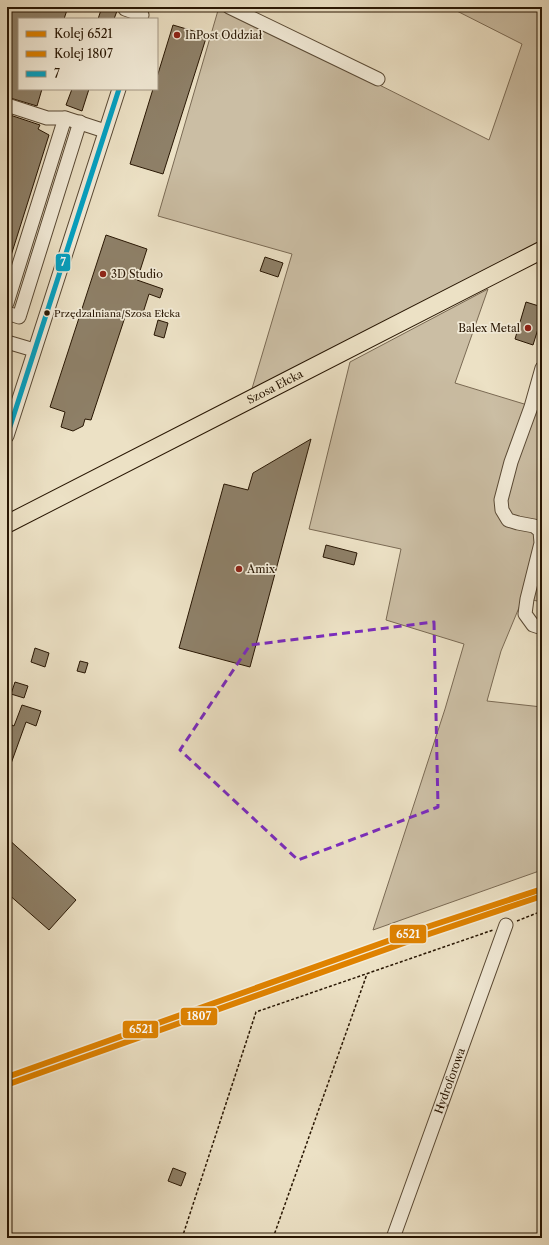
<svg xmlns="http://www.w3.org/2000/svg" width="549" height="1245" font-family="'Libre Caslon Text',serif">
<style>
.green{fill:#cbbea4;stroke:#7a6a54}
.building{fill:#8e8068;stroke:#281603}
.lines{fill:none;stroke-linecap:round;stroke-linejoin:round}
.minor-casing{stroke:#594934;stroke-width:15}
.major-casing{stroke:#281603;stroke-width:19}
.path{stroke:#281603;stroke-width:1.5;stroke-dasharray:3 2;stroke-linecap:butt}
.minor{stroke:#f3ecd9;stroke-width:13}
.major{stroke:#ece1c5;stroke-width:17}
.bus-1-casing{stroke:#f3ecd9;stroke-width:8}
.bus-1{stroke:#02a2c4;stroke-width:5}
.rail-1-casing{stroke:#f3ecd9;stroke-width:9}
.rail-2-casing{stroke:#f3ecd9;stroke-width:9}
.rail-1{stroke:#df8200;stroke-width:6}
.rail-2{stroke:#df8200;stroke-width:6}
.marked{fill:none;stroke:#7b2cbf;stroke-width:3;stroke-dasharray:8 5;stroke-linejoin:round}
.poi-dot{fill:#8f2418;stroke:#f3ecd9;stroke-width:1.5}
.bus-dot{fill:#281603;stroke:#f3ecd9;stroke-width:1.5}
.labels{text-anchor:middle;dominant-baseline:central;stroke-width:3.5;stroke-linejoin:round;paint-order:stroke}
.bus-label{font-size:10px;fill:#281603;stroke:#f3ecd9;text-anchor:start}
.poi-label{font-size:11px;fill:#281603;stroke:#f3ecd9;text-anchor:start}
.street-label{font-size:11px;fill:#281603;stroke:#f3ecd9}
.line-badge{stroke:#f3ecd9;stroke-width:1.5}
.badge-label{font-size:11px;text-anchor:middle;font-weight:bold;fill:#fff}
</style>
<rect width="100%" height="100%" fill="#ece1c5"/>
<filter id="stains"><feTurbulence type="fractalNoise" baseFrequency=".005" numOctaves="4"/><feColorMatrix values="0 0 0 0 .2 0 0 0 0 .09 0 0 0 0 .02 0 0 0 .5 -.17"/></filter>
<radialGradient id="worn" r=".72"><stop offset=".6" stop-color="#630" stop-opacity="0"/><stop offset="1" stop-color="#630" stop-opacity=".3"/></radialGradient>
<path class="green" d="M219,7H224L489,140L522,44L449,7H542V242L251,392L292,254L158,216Z
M488,289L455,383L534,407L542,381V602L523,598L501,651L487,701L542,707V870L373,930L445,709L464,644L386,620L401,549L309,529L350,362Z"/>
<path class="building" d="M7,7H68L64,19H19V89H42L37,106L7,97Z
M102,7L117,11L114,19H98Z
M173,25L207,35L163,174L130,164L153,89H157V77Z
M72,89H89L82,111L66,105Z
M7,114L40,125L38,129L49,135L9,262H7Z
M106,235L147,249L137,280L163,289L160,298L149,294L142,316L127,311L91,420L85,419L83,426L73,431L61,427L65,412L50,407Z
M265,257L283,263L278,277L260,271Z
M526,302L542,307V316L533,345L515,339Z
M158,320L168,323L164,338L154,335Z
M311,439L250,667L179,648L224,484L248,490L253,473Z
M326,545L357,553L354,565L323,557Z
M35,648L49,653L45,667L31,662Z
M80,661L88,663L85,673L77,671Z
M15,682L28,686L24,698L11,694Z
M22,705L41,711L36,726L26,722L8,772H7V741L12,725L14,726Z
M7,838L76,900L49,930L7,893Z
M173,1168L186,1173L181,1186L168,1181Z"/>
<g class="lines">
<g class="minor-casing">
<g id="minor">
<path d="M229,7L378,79"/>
<path d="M125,9L142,15"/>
<path d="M7,105L47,118H65"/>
<path d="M7,303L65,118L105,131"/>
<path d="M7,313L19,317L80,122"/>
<path d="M7,342L34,350"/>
<path d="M542,368L531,407L511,462L501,500L502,510L508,520L518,523L534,526L540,531L541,543L527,599L525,614L533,625L542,628"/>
<path d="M7,436L119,89"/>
<path id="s1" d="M393,1238L506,925"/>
</g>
</g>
<g class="major-casing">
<g id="major">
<path id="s2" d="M7,524L542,250"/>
</g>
</g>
<path class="path" d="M517,921L542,911
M182,1238L256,1012L493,930
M273,1238L367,974"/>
<use href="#minor" class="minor"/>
<use href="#major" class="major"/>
<g class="bus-1-casing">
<path id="bus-1" d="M7,436L119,89"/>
</g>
<use href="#bus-1" class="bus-1"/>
<g class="rail-1-casing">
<path id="rail-1" d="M7,1077L427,927L542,889"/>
</g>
<g class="rail-2-casing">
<path id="rail-2" d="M9,1084L429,934L542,896"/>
</g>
<use href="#rail-1" class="rail-1"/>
<use href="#rail-2" class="rail-2"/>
</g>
<path class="marked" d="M434,622L438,807L298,860L180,750L250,645Z"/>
<g class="poi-dot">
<circle cx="177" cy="35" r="4"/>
<circle cx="103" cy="274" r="4"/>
<circle cx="528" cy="328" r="4"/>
<circle cx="239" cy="569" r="4"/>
</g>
<circle class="bus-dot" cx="47" cy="313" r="3.5"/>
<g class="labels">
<g class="bus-label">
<text x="54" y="313">Przędzalniana/Szosa Ełcka</text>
</g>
<g class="poi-label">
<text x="185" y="35">InPost Oddział</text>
<text x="111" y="274">3D Studio</text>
<text x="520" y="328" text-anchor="end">Balex Metal</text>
<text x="247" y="569">Amix</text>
</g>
<g class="street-label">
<text stroke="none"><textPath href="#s2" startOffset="301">Szosa Ełcka</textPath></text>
<text stroke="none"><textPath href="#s1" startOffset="167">Hydroforowa</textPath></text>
</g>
</g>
<g class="line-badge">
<rect x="55" y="253" width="16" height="19" rx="4" fill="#02a2c4"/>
<rect x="389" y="924" width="38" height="20" rx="4" fill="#df8200"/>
<rect x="180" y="1007" width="38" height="19" rx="4" fill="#df8200"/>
<rect x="122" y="1020" width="37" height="19" rx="4" fill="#df8200"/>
</g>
<g class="badge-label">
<text x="63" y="266">7</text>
<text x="408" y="938">6521</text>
<text x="199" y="1020">1807</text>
<text x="141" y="1033">6521</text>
</g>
<rect width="549" height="1245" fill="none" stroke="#ece1c5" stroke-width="24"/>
<rect x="8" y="8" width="533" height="1229" fill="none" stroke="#281603" stroke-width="2"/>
<rect x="12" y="12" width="525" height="1221" fill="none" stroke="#281603"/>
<rect x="18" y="18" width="140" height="72" fill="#f3ecd9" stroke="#a29683"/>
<rect x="26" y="31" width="20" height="6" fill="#df8200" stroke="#a29683"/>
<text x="54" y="38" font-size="12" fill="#281603">Kolej 6521</text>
<rect x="26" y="51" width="20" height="6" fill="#df8200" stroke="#a29683"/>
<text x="54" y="58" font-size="12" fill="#281603">Kolej 1807</text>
<rect x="26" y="71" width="20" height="6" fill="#02a2c4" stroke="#a29683"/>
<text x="54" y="78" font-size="12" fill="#281603">7</text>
<rect width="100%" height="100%" filter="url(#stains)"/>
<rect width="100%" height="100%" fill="url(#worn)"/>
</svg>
